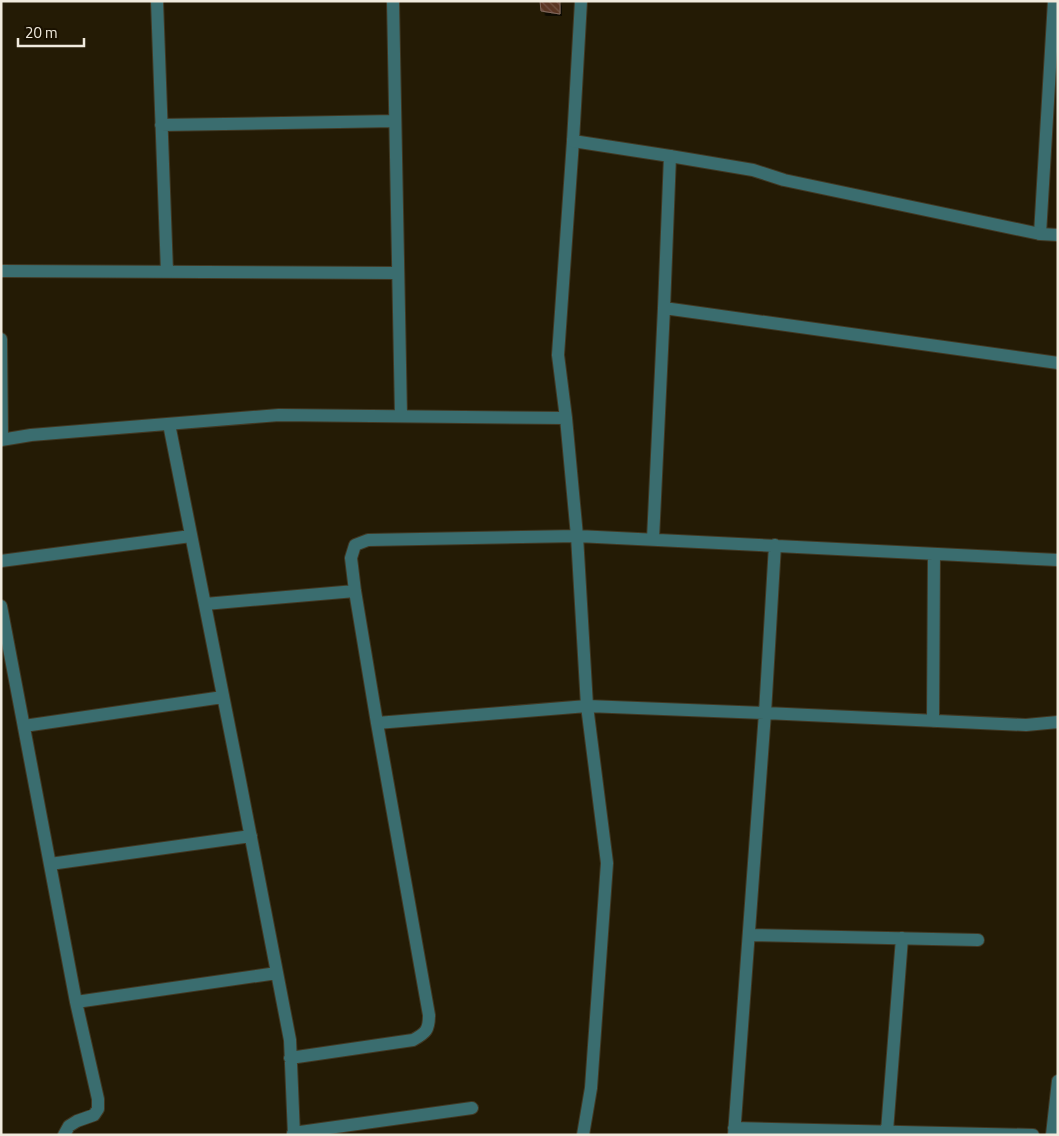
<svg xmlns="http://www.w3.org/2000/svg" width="1059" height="1136" font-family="'Titillium Web',sans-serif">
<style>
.building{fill:url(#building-back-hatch);stroke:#82685d;filter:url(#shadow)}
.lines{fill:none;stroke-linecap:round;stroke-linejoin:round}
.minor-casing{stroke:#413823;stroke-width:14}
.tertiary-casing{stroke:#413823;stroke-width:14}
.minor{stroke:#3a6d6f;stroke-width:12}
.tertiary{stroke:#3a6d6f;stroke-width:12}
</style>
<defs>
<pattern id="building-back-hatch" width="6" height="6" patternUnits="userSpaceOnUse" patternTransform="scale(1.25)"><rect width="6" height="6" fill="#5a3422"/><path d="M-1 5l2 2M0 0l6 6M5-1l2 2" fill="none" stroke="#725242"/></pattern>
<filter id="shadow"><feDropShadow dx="4.5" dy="4.5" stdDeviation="0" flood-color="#0009"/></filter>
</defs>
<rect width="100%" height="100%" fill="#241b05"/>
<path class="building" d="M540,1H560V14L541,11Z"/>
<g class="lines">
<g class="minor-casing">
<path id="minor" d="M157,1L167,272
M393,1L401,416
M161,125L395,121
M573,141L558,355L566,418L577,536L587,706L607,863L591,1088L583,1135
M1040,234L1054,1
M1,271L398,273
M664,308L1058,363
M1,339L2,440
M169,424L240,781L290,1040L294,1135
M1,440L31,435L279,415L566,418
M653,539L664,308L670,156
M1,561L191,536
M205,604L355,591
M1,606L76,1002L98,1099V1109L94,1115L77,1121L69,1126L64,1135
M933,721L934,554
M377,723L587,706L765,713L1026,725L1058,722
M24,726L223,697
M50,864L251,836
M749,935L978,940
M76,1002L277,973
M290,1058L413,1040C426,1033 429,1030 429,1015L377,723L355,591L351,558L355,545L368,540L577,536L1058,560
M734,1128L1033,1135
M887,1131L902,938
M293,1133L472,1108
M734,1135L765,713L775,545
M1052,1135L1058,1081"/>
</g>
<g class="tertiary-casing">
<path id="tertiary" d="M581,1L573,141L670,156L753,170L784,180L1040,234L1058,235"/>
</g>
<use href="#minor" class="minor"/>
<use href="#tertiary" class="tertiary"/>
</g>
<rect width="1059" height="1136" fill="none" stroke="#f1ebde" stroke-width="5"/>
<path d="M18 38v8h66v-8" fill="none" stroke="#f1ebde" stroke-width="2.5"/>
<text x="25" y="38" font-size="15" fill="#f1ebde" stroke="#1a1100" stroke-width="4" paint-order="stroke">20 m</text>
</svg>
